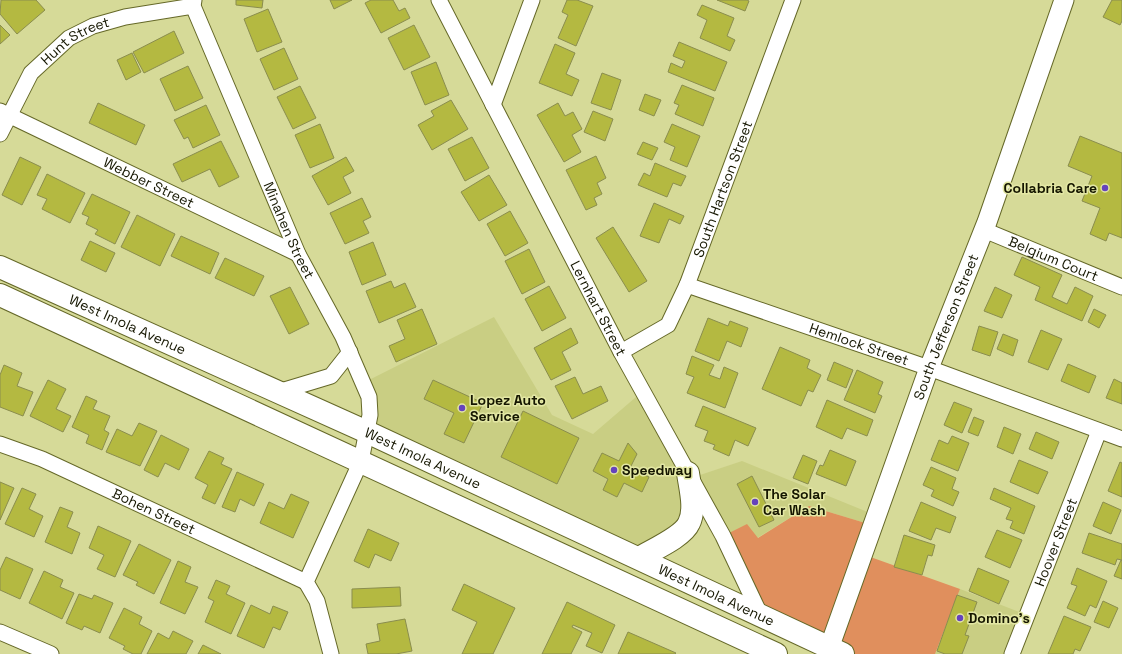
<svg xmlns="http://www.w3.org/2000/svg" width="1122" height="654" font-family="'Space Grotesk',sans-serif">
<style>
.built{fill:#c9ce83}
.green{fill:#e08f5d}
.building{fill:#b4b941;stroke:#8a8d4e}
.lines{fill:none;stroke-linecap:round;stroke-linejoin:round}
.minor-casing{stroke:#656828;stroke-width:17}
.tertiary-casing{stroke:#656828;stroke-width:21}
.primary-casing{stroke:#656828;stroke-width:24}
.minor{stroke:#fff;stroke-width:15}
.tertiary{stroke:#fff;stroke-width:19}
.primary{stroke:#fff;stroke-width:22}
.poi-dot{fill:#6543bc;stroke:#e3e7a4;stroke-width:1.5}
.labels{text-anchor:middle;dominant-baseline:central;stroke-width:3;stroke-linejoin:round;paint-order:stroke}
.street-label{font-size:14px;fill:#151600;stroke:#e3e7a4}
.poi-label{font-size:14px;font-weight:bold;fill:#151600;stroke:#e3e7a4;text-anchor:start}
</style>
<rect width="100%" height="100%" fill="#d6da98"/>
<path class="built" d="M494,317L552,415L593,434L643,391L688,473L692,509L639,558L367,432L363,383Z
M742,461L875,515L872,525L809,506L757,538L723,536L691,478Z
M960,589L1027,615L1012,654H935Z"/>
<path class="green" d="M809,506L872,525L862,554L960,589L935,654H843L760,614L723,536L747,524L758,538Z"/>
<path class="building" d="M1,0H36L45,10L17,34L0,14Z
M236,0H263L262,8L236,5Z
M330,0H352L334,9Z
M371,0H393L399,11L405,8L410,18L381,33L365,3Z
M567,0H577L593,6L576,46L558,38L568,15L562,12Z
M717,0H747L749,1L745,11Z
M1112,0H1122V21L1120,25L1103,17Z
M702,5L734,18L727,36L735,40L730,51L700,38L707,20L697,15Z
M268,9L282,42L257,52L244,19Z
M0,25L10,35L0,44Z
M414,25L430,57L404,70L388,38Z
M174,31L184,53L144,73L133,52Z
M679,42L727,62L715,91L668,72L671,63L682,68L685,61L673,56Z
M555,44L575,53L566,74L579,80L572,96L539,83Z
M284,48L298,79L274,90L260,59Z
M132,53L141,72L126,80L117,60Z
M436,62L449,95L425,105L411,72Z
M188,66L203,98L175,111L160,79Z
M602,73L621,80L611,110L591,103Z
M682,85L714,98L703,126L675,114L679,105L674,103Z
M300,86L316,118L293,129L277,97Z
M645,94L661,100L654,116L639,110Z
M451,100L468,129L432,150L418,125L434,116L431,111Z
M98,103L145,125L136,145L89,123Z
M558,103L565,116L573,112L582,129L572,135L581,152L564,162L537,115Z
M206,105L220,135L193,148L188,137L184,139L174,120Z
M593,111L613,119L605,141L584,132Z
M320,124L334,158L310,168L295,135Z
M672,124L700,136L687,167L670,160L675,147L664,142Z
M1080,136L1122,153V238L1109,233L1106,241L1090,234L1100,208L1082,201L1092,176L1068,166Z
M472,137L489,168L465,181L448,149Z
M221,141L239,177L219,187L210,169L182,182L173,164Z
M643,142L658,148L652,160L637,154Z
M596,156L606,178L597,183L602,194L594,198L597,205L586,210L566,170Z
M20,157L41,167L22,205L2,195Z
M346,157L354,171L343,177L351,193L328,205L312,176Z
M655,163L686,176L681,186L673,183L667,197L638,185L644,173L650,176Z
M47,174L85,193L70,223L42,209L47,199L37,195Z
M489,175L507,205L479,221L461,192Z
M92,194L130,212L115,244L95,234L98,230L86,224L89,217L82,214Z
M362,198L371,217L363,221L369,233L345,244L330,213Z
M654,203L684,216L680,224L669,219L659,243L640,236Z
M510,211L528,243L505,256L487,224Z
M137,215L175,234L160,266L121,247Z
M613,227L647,281L629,292L596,238Z
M181,236L219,253L210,274L171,256Z
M90,241L115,253L106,272L81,260Z
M373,242L386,275L362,285L349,252Z
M529,249L545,282L522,294L505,261Z
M1022,257L1062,275L1052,297L1067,304L1075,287L1093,296L1082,321L1035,300L1040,287L1014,275Z
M225,258L264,276L254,296L215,278Z
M391,281L394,288L405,283L416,307L379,323L366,291Z
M549,286L566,318L542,331L525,299Z
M290,287L309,324L289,334L270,296Z
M995,287L1012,295L1002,318L984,311Z
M422,309L437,344L396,362L389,346L405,339L397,320Z
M1094,309L1106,315L1099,328L1088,322Z
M708,318L728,326L730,321L748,328L741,347L727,341L719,361L695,351Z
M979,326L998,332L990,356L972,350Z
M571,328L578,343L562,352L571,370L551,380L534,348Z
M1041,330L1062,339L1048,370L1028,362Z
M1003,334L1018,340L1013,356L997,349Z
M780,347L810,360L807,368L821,375L813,392L808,390L801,406L762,389Z
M692,356L714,365L709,375L720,379L724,367L738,373L725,408L687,393L694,377L686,374Z
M834,362L853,370L846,388L827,380Z
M1068,364L1096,376L1089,393L1061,381Z
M4,365L22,373L17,386L33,392L23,416L0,407V375Z
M857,370L883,382L878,394L882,396L875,413L844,400Z
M575,377L583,394L601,386L608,401L572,419L555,386Z
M1114,379L1122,383V404L1106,398Z
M48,380L66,389L56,409L71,416L63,432L30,416Z
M433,380L483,403L464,443L444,434L454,413L424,399Z
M86,396L97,401L93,409L110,416L104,430L109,433L102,450L86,443L89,435L72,427Z
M827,400L873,420L867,436L847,428L842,439L816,427Z
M954,402L972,409L962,433L944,425Z
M703,406L756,428L748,446L735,440L729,456L713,449L715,445L704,441L708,431L695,426Z
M523,411L579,438L557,484L501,457Z
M974,417L984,421L978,436L968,432Z
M139,423L157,431L140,466L106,452L117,429L132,436Z
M1004,427L1021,434L1013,454L997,447Z
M1036,432L1059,442L1052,459L1029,449Z
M161,435L189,449L179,470L165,463L158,477L144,470Z
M952,436L969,443L958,471L931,460L939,440L948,444Z
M628,443L637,454L630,468L649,477L642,492L624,483L617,497L603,490L608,479L593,471L602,453L619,461Z
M830,450L856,461L846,486L816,474L820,465L823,466Z
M209,451L224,458L221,464L232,469L215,504L202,498L208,485L195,478Z
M803,455L817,461L808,484L793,478Z
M1019,460L1048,472L1038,494L1010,482Z
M1120,462L1122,463V497L1108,491Z
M931,467L956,478L952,489L959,492L953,506L931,496L934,490L923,485Z
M237,472L264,484L254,506L240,499L235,512L222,507Z
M752,476L774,520L759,527L737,484Z
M0,482L14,488L0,520Z
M22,488L36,494L29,509L43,516L34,537L5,524Z
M994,488L1035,506L1024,534L1010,528L1013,521L1006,519L1011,508L990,499Z
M291,494L309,502L293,538L260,523L269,502L284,509Z
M921,502L956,517L950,533L936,528L931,540L909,531Z
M1103,502L1121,510L1111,534L1093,526Z
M60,507L73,512L67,527L80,533L72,554L45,542Z
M98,526L131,541L115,577L97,569L104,555L89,548Z
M368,529L399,543L391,561L375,554L369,568L354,561Z
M997,530L1022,540L1010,568L985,557Z
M1089,533L1122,544V560L1117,559L1115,565L1082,553Z
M904,535L935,545L932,556L928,555L922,575L894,567Z
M139,544L171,560L154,594L136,585L138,582L123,575Z
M6,557L33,569L20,599L0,590V570Z
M1121,560L1122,561V579L1114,576Z
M178,561L191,567L185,582L198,587L185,614L160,603Z
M978,568L1009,581L999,604L969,591Z
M1077,568L1107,581L1096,608L1090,605L1085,616L1067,608L1077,586L1071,584Z
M44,571L63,580L60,587L74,593L62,619L29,603Z
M216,580L230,586L226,594L245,603L231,634L205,622L214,601L208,598Z
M464,584L515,608L493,654H462L477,622L452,610Z
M400,587L401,606L352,608V589Z
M79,594L92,599L94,595L113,603L100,633L84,626L82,630L66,623Z
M957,595L977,602L965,635L969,636L962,654H945L937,651Z
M1103,601L1118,608L1109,628L1094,622Z
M567,602L615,625L602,653L586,646L592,633L573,625L572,627L582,632L571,654H542Z
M251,605L270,614L273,606L288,612L280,630L273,627L264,648L237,636Z
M124,608L142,617L139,624L152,631L141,654H133L123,649L125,646L109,638Z
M1064,616L1091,627L1080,651L1075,649L1073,654H1048Z
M405,619L412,651L396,654H368L366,644L380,641L377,624Z
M173,631L193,641L186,654H147L158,633L169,639Z
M628,632L676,653L675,654H618Z
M203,645L221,654H198Z"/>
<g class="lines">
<g class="minor-casing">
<g id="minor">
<path id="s1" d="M194,0L193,6L298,254L343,337L369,397L370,415L361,461L306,582L317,601L331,654"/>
<path id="s2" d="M439,0L621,352L723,536L760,614"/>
<path d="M493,105L532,0"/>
<path id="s3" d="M0,111L298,254"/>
<path id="s4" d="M0,134L31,73L69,38L93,26L125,17L193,6"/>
<path id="s5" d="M984,230L1122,287"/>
<path id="s6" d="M687,285L929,368L1122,439"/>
<path id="s7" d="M621,352L668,325L687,285L793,0"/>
<path d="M278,392L331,376L350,352"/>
<path id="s8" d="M0,444L42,459L306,582"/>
<path d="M0,632L51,654"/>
<path id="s9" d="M1012,654L1099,431"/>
</g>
</g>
<g class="tertiary-casing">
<g id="tertiary">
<path id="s10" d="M827,654L929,368L987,222L1064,0"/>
</g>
</g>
<g class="primary-casing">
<g id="primary">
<path id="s11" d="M0,267L367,432L843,654"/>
<path d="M0,295L776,654"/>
<path d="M639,558C652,550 683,537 689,523C696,509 690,488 688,473"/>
</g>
</g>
<use href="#minor" class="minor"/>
<use href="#tertiary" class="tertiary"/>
<use href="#primary" class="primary"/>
</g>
<g class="poi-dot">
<circle cx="1105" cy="188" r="4"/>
<circle cx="462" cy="408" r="4"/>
<circle cx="614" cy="470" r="4"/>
<circle cx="755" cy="502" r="4"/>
<circle cx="960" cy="618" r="4"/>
</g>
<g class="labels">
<g class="street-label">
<text stroke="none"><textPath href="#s4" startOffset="124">Hunt Street</textPath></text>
<text stroke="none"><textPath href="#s3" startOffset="165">Webber Street</textPath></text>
<text stroke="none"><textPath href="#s7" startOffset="201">South Hartson Street</textPath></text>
<text stroke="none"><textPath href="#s1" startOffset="250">Minahen Street</textPath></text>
<text stroke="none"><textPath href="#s5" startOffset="75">Belgium Court</textPath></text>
<text stroke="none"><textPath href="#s2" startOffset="347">Lernhart Street</textPath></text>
<text stroke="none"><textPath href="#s11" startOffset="140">West Imola Avenue</textPath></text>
<text stroke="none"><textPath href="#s10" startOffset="348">South Jefferson Street</textPath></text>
<text stroke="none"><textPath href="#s6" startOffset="182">Hemlock Street</textPath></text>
<text stroke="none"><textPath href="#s11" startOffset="464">West Imola Avenue</textPath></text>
<text stroke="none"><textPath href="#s8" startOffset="168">Bohen Street</textPath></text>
<text stroke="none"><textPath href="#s9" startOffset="120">Hoover Street</textPath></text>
<text stroke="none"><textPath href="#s11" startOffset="788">West Imola Avenue</textPath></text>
</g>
<g class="poi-label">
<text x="1097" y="188" text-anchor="end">Collabria Care</text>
<text x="470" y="400">Lopez Auto<tspan x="470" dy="16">Service</tspan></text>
<text x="622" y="470">Speedway</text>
<text x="763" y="494">The Solar<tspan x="763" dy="16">Car Wash</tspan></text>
<text x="968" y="618">Domino's</text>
</g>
</g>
</svg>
